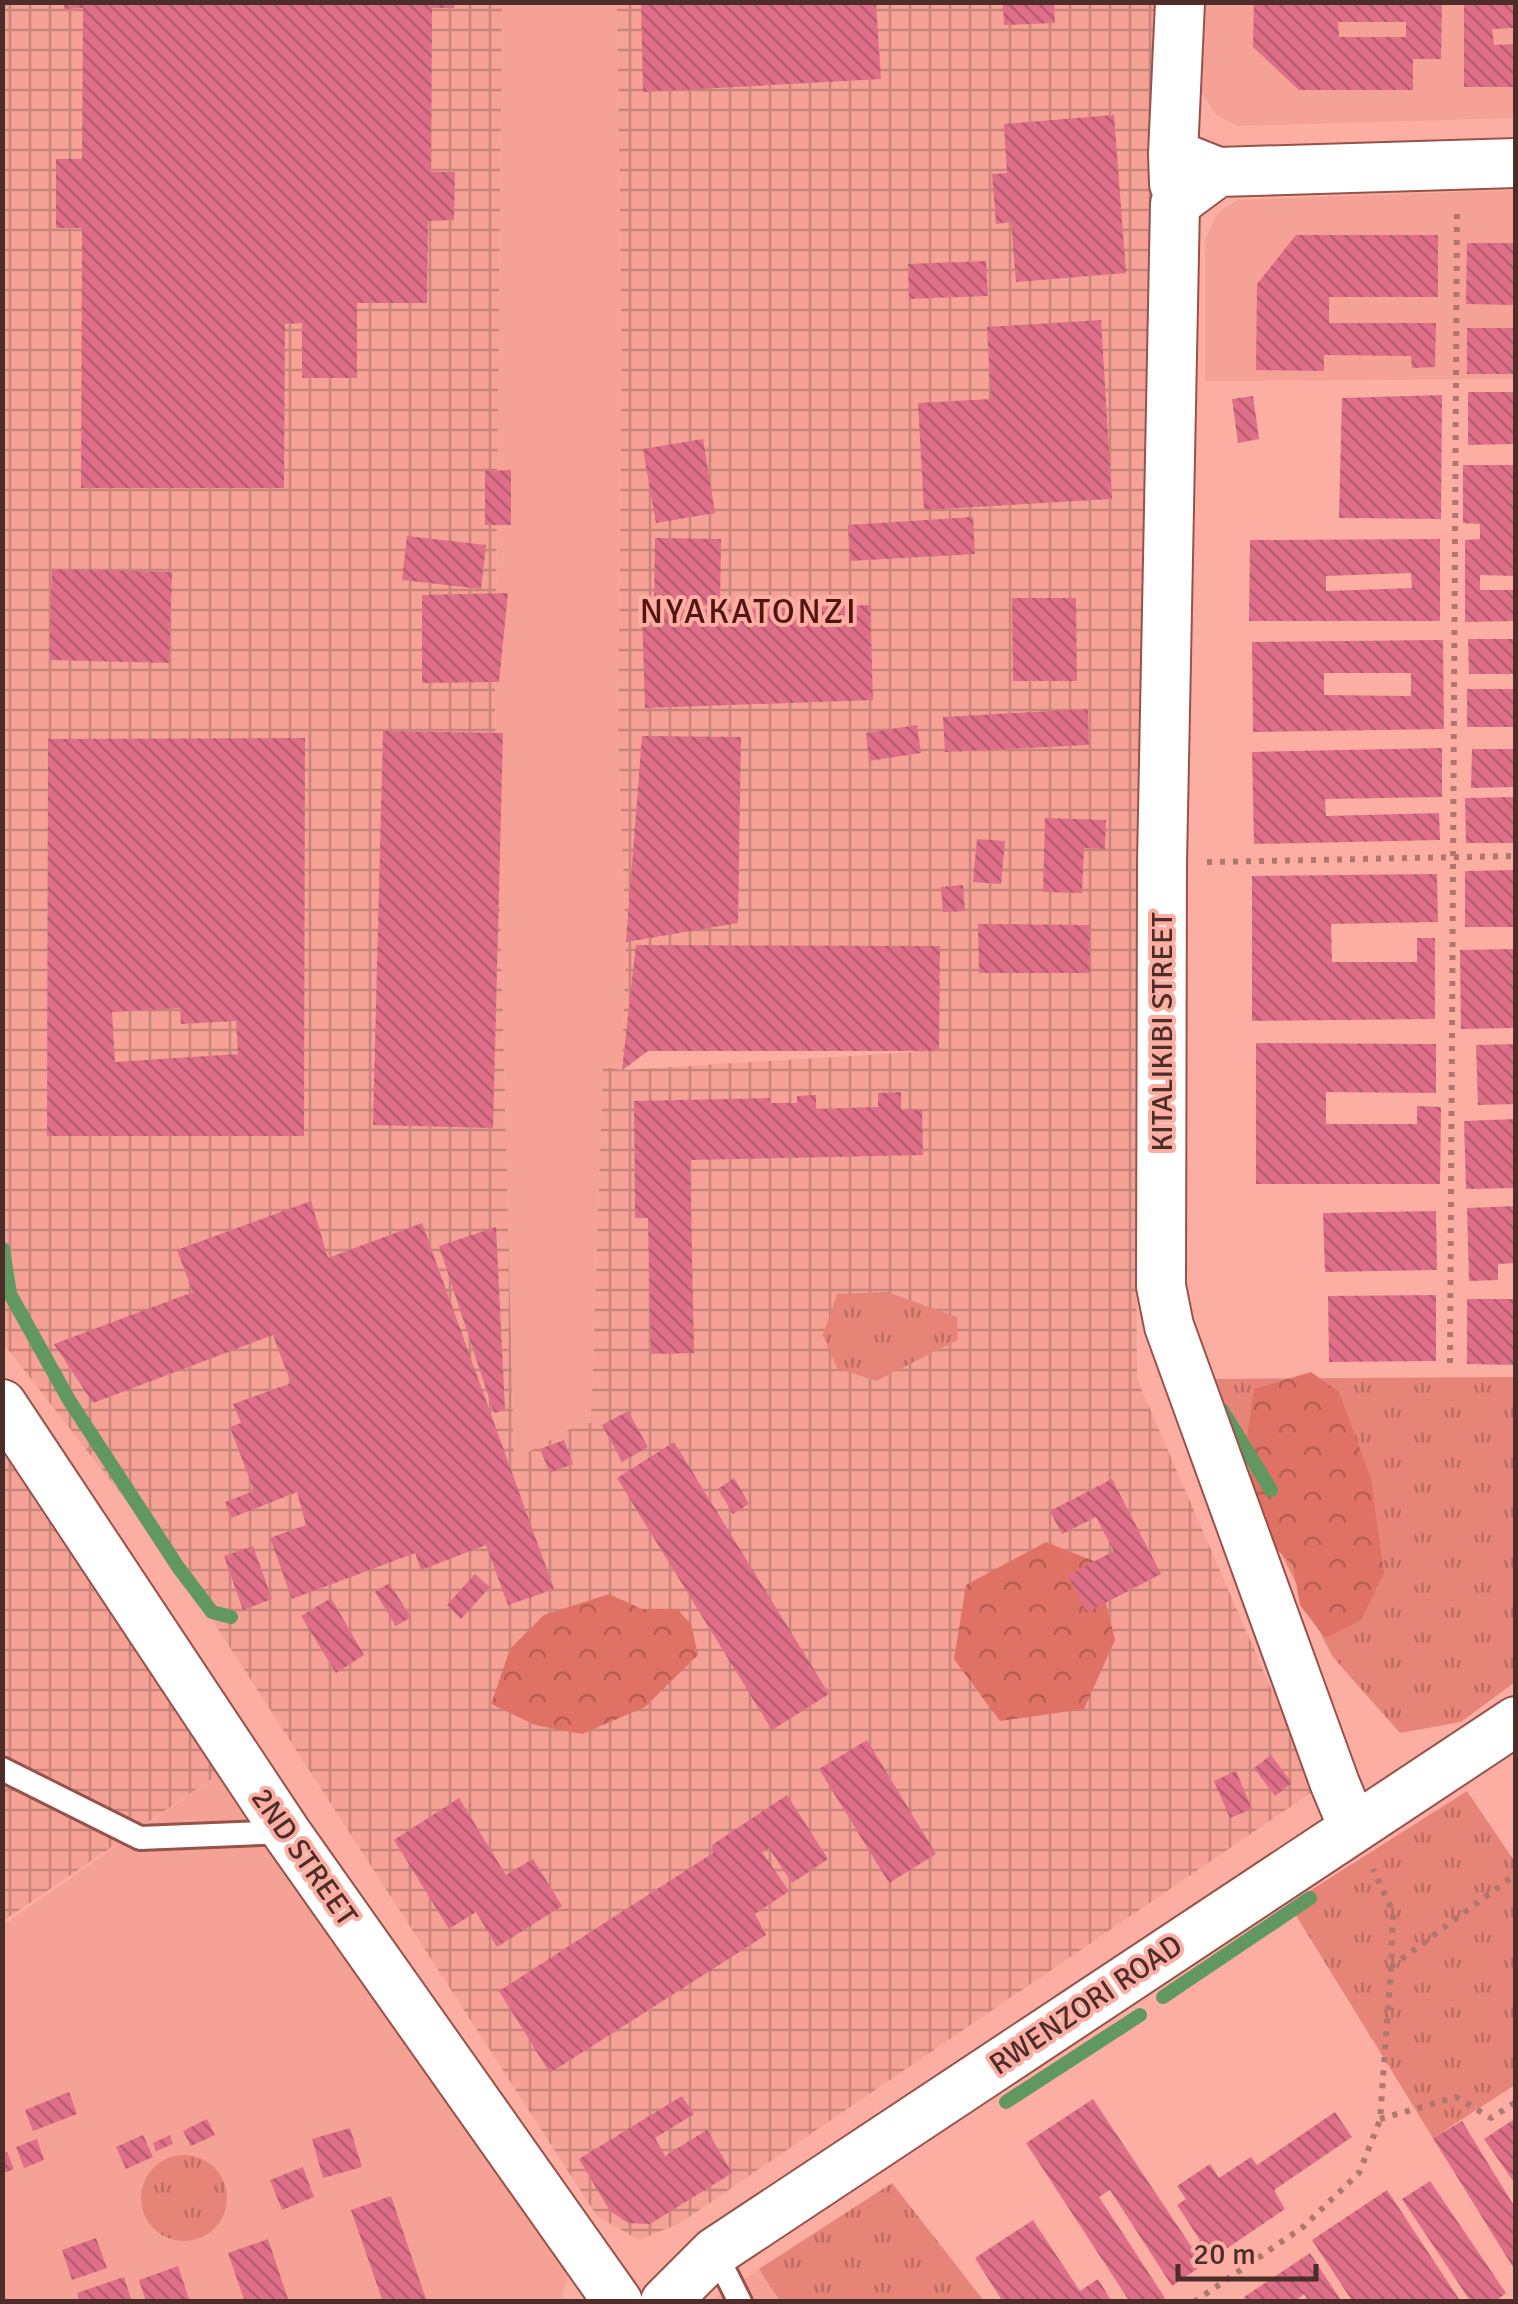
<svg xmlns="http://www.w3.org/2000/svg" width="1518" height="2304" font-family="Signika,sans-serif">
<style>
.built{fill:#f5a196}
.industrial{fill:url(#industrial-grid);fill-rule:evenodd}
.grass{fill:url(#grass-tufts)}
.forest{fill:url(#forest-crowns)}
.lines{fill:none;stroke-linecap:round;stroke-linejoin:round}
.stream{stroke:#619861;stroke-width:14}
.building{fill:url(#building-back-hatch);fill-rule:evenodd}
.service-casing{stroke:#97524a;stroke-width:28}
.minor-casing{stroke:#97524a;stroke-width:52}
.path{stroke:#b1776f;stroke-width:6;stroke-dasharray:5 8;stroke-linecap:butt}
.service{stroke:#fff;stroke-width:22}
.minor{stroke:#fff;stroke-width:48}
.labels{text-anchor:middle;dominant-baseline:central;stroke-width:8;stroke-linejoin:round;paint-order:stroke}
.street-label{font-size:30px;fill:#4c2d29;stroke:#fcaea3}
.quarter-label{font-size:35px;letter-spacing:2.5px;fill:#531511;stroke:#fcaea3}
</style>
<defs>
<pattern id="industrial-grid" width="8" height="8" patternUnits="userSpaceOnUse" patternTransform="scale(2.5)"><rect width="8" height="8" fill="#f5a196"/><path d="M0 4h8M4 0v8" fill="none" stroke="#c9847a"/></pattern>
<pattern id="grass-tufts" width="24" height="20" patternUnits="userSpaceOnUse" patternTransform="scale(2.5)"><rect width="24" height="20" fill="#e78478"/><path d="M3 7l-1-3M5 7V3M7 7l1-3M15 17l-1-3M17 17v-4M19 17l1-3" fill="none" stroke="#bd6c62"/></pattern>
<pattern id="forest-crowns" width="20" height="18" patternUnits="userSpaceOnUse" patternTransform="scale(2.5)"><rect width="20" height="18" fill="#e07165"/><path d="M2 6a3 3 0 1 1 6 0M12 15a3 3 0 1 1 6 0" fill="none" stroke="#b85d53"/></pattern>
<pattern id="building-back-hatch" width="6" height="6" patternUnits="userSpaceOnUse" patternTransform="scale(2.5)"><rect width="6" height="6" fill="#df6f88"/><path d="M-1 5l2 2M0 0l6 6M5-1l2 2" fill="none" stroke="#b75c6f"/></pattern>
</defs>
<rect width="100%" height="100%" fill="#fcaea3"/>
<path class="built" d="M502,3H617L622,349L618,736L626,942L622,1070L603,1068L591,1423H581L514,1461L495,702Z
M1200,3H1515V118L1238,126L1216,115L1198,87Z
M1515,190V379L1205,381V240L1218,212L1238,200Z
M232,1765L568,2274L561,2301H3L2,1926Z
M759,2269L780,2301L709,2302Z"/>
<path class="industrial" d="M3,3H502L495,702L514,1460L581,1423H591L603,1067L622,1070L626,942L618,736L622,349L617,3H1158L1166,296L1141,683L1140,901L1135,1051L1137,1379L1315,1790L680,2223L639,2240L597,2216L178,1567L3,1343ZM648,1051H915L916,1052L624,1070Z
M2,1430L232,1765L3,1921H2Z"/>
<path class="grass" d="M887,1292L957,1317L958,1340L876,1381L837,1368L823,1335L837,1294Z
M1515,1377V1682L1461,1722L1400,1733L1332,1656L1240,1470L1209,1379Z
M1467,1791L1515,1862V2085L1433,2138L1289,1904Z
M141 2198a43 43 0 1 1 86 0a43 43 0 1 1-86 0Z
M892,2183L984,2301H780L759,2269Z"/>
<path class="forest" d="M1311,1372L1339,1392L1371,1479L1384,1573L1361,1620L1325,1638L1300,1605L1293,1565L1256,1530L1247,1436L1254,1389Z
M1046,1542L1096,1562L1115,1640L1084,1709L1000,1721L954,1659L966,1585Z
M609,1594L642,1609H677L691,1624L698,1655L645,1707L582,1734L535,1725L491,1704L510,1649L544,1615Z"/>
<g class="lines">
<path class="stream" d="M3,1249L10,1294L69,1400L178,1567L212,1612L231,1617
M1222,1410L1271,1490
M1163,1997L1310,1898
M1006,2102L1140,2015"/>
</g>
<path class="building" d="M64,2H454V8H432L431,172H455L454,220L428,221L427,303H357V378H302V323L285,324L284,488H81L82,228H56V159H82L83,8L64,9Z
M641,2H876L881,79L643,92Z
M1003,2H1054L1055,23L1004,25Z
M1254,2H1442L1441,59H1413V90H1299L1253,47ZM1338,22H1406V37H1339Z
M1464,2H1516V28L1492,29L1494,45L1516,44V87H1464Z
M1114,115L1126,273L1016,282L1011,222L996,224L992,174L1007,173L1004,124Z
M1296,235H1438V297H1329V323H1436L1435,367L1412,368L1411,356L1324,355V371L1256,370L1257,284Z
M1467,243H1516V305L1466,304Z
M986,261L988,296L909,299L908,264Z
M1101,320L1112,499L924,510L918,403L991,399L987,327Z
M1467,328H1516V374H1467Z
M1468,392H1516V444L1468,445Z
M1442,395L1441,519L1339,518L1342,398Z
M1253,396L1259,439L1238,443L1232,399Z
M703,439L715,513L656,523L643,449Z
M1463,465H1516L1514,540H1516V576L1480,575V590H1516V621L1465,622V540L1480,539V524L1463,523Z
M511,470V525H485V471Z
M973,517L975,554L850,561L848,525Z
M407,536L486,545L481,589L402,580Z
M655,538L721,539L720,606L654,604Z
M1440,539V621H1249L1250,540ZM1411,573L1412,588L1326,591V576Z
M52,569L172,572L169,663L49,660Z
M508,593L499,682L422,683V595Z
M1012,598H1076L1077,681H1013Z
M870,605L873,700L645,708L642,612Z
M1468,639H1516V674H1469Z
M1443,640L1444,729L1253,732L1252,642ZM1324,673H1411V696L1324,695Z
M1467,689H1516V727H1467Z
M1088,709L1089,745L945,752L943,717Z
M917,725L921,753L869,761L866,733Z
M383,731L503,733L493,1128L373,1125Z
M642,736L741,737L738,923L626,942Z
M305,738L304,1136H47L48,739ZM180,1008L181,1024L236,1021L238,1054L115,1062L112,1012Z
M1442,748V797L1325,799L1326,816L1439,813L1440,840L1254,844L1252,752Z
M1472,749H1516V787L1471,788Z
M1516,797V843H1466L1465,798Z
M1045,818L1106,820L1105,849L1084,848L1082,893L1043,892Z
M977,839L1005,841L1001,884L973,882Z
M1516,870V927H1465V871Z
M1437,874L1438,922L1331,924L1332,962H1417V938H1435V1019L1252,1021V876Z
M963,885L965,911L943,912L941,887Z
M978,924L1090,925V973H979Z
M636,945L940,946L939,1051H648L622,1070Z
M1516,949V1028L1461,1029L1460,950Z
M1256,1043L1436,1044V1093L1326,1092V1124H1417V1106L1441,1107L1440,1184H1256Z
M1516,1044V1104L1478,1105L1476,1045Z
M901,1092V1110H922L923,1155L690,1160L694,1353L651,1354L648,1218H635L634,1101L770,1098V1103H797V1096L816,1095V1109L878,1107V1093Z
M1516,1119V1188L1466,1189L1464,1121Z
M311,1201L328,1258L422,1223L554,1589L508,1605L486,1545L421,1570L415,1553L292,1599L270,1538L306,1525L297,1492L231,1518L225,1502L254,1491L230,1427L241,1423L233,1404L291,1383L273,1335L93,1403L54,1344L193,1292L177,1250Z
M1516,1206V1263L1498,1264V1280L1469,1281L1467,1208Z
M1436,1211L1437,1270L1325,1272L1323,1213Z
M496,1227L505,1410L494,1413L439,1246Z
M1436,1295V1361L1329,1362L1328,1296Z
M1467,1299H1516V1365L1467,1364Z
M628,1411L648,1447L622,1462L602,1425Z
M564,1440L573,1464L550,1473L540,1449Z
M674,1442L829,1694L772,1730L617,1478Z
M734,1478L749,1504L733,1514L718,1489Z
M1112,1479L1161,1574L1086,1613L1068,1575L1114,1551L1096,1517L1062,1534L1050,1511Z
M253,1546L272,1599L243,1610L224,1556Z
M475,1574L490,1587L461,1619L447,1605Z
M389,1583L411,1617L396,1626L375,1592Z
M331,1598L364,1655L336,1673L301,1616Z
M867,1740L936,1854L889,1883L819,1769Z
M1271,1755L1292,1783L1275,1796L1254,1768Z
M1236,1771L1252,1809L1230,1818L1214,1781Z
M787,1795L828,1859L792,1883L769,1848L762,1852L789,1891L755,1914L766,1935L550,2073L499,1991L713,1853L712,1845Z
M459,1798L506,1875L533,1859L562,1906L497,1947L476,1912L449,1929L394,1840Z
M69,2092L77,2114L33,2131L25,2110Z
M682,2096L694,2114L655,2138L665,2156L707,2130L732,2173L650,2224L628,2223L610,2211L579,2159Z
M1093,2099L1191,2246L1200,2240L1177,2205L1186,2199L1177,2186L1210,2164L1219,2178L1251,2157L1257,2165L1335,2112L1352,2137L1274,2190L1285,2209L1172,2286L1110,2190L1099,2197L1165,2298L1159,2302H1130L1026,2143Z
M1516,2118V2185L1484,2139Z
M207,2119L215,2135L191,2146L183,2131Z
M1462,2121L1516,2209V2272L1433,2138Z
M350,2128L362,2167L323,2178L312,2139Z
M143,2135L153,2157L126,2169L116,2147Z
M170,2135L173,2144L156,2151L153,2143Z
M37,2139L44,2160L24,2168L16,2147Z
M7,2152L14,2169L2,2174V2154Z
M303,2167L314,2197L282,2210L270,2180Z
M1430,2181L1506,2293L1494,2302H1471L1402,2199Z
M1387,2190L1461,2302H1353L1312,2240Z
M391,2196L427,2302H383L351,2210Z
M1033,2220L1080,2291L1098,2279L1112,2302H1003L975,2258Z
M96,2238L107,2268L72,2280L62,2250Z
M268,2239L289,2302H245L228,2253Z
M1310,2253L1342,2302H1309L1304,2294L1294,2302H1247L1244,2297Z
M178,2266L190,2302H146L139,2280Z
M124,2277L132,2302H80L77,2293Z"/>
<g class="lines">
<g class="service-casing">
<path id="service" d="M2,1769L140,1838L286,1832
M715,2252L740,2302"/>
</g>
<g class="minor-casing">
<path id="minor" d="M1173,154L1218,172L1516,163
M1218,172L1175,204L1162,863L1161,1286L1169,1326L1335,1784L1353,1827
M1174,184L1173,154L1180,2
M2,1404L286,1832L618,2302
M665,2302L715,2252L1516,1721"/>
</g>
<path class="path" d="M1207,862L1516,856
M1450,1363L1457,209
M1391,1967L1516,1874
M1380,2119L1456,2097L1491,2118L1516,2102
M1194,2302L1303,2227L1359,2173L1380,2120L1391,1967L1393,1912L1373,1869"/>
<use href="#service" class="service"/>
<use href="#minor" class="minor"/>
</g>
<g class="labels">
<g class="street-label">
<text transform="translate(1162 1032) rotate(-90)">KITALIKIBI STREET</text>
<text transform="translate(304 1857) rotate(55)">2ND STREET</text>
<text transform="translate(1086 2005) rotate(-34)">RWENZORI ROAD</text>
</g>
<g class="quarter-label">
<text x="749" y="611">NYAKATONZI</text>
</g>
</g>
<rect width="1518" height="2304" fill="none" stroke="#4c2d29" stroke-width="10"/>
<path d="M1178 2264v15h138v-15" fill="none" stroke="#4c2d29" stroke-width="5"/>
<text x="1193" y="2264" font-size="30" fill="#4c2d29" stroke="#fcaea3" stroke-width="8" paint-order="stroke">20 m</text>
</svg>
